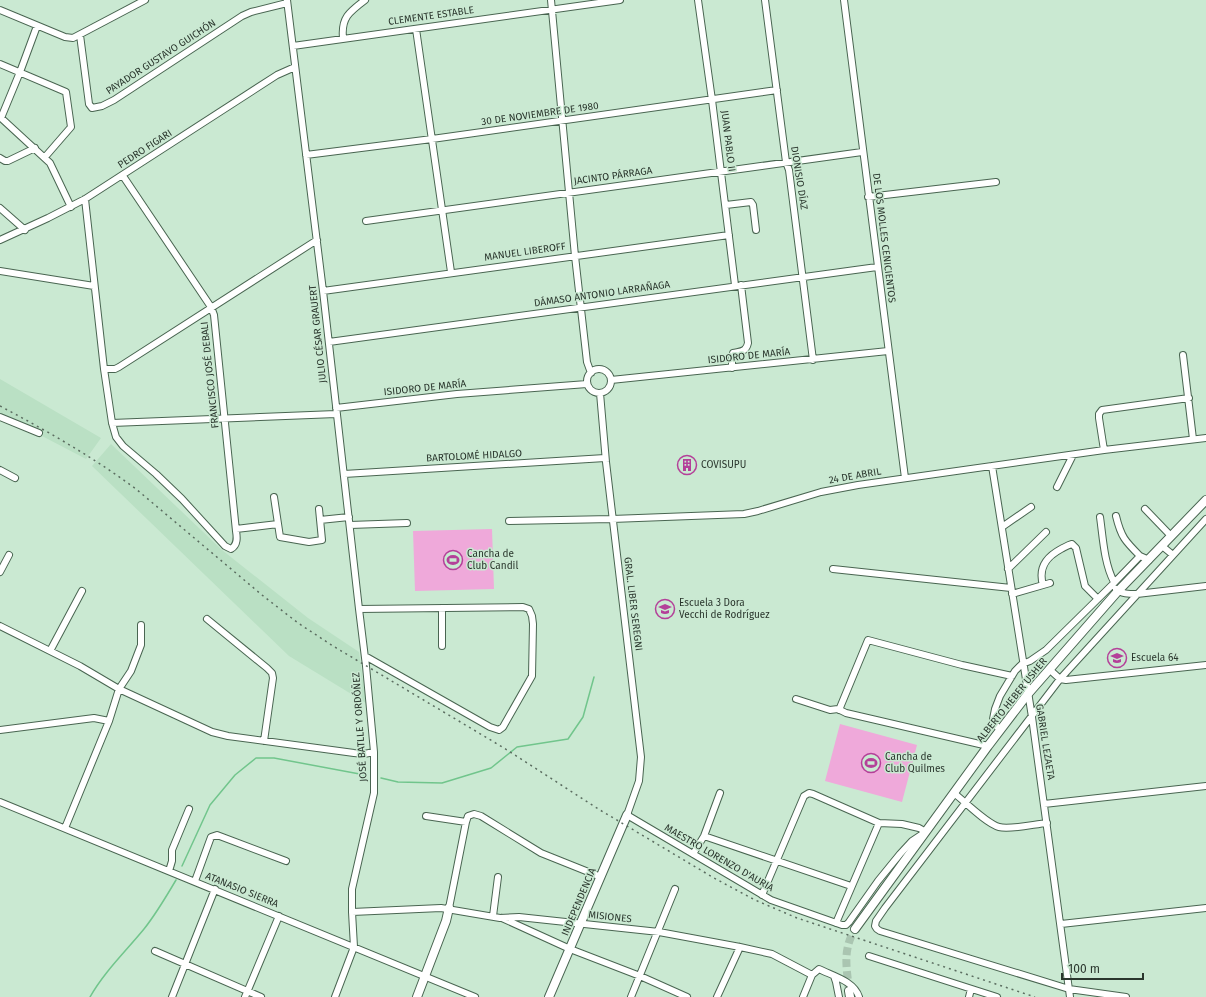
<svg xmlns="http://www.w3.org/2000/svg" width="1206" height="997" font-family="'Fira Sans',sans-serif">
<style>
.built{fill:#bae0c4}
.green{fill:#efa9da}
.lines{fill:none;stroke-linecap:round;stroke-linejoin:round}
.stream{stroke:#71c58c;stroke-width:1.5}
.tertiary-tunnel{stroke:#aac5b1;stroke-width:8;stroke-dasharray:8 4;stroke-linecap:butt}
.minor-casing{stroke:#496551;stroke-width:8}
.tertiary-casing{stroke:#496551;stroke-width:10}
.minor{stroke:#fff;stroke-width:6}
.tertiary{stroke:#fff;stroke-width:8}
.rail{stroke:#5b6d60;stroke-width:1.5;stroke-dasharray:2 4;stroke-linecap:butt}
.labels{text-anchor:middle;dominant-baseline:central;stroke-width:3;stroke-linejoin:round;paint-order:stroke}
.street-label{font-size:10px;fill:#2a362d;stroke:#cae9d2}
.poi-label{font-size:10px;fill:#2a362d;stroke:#cae9d2;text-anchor:start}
</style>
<rect width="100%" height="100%" fill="#cae9d2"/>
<path class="built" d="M0,379L101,438L86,459L0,414Z
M111,444L222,550L308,618L359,652L366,703L289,656L92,466Z"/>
<path class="green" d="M492,529L494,589L415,591L413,531Z
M840,724L917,745L902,802L825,781Z"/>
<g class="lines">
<path class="stream" d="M381,778L398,782L442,783L491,768L517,747L568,739L583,717L594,677
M182,866L210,805L235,775L256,758H274L365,775
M90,997C104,972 126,951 144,929C156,914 166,897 176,880"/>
<path class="tertiary-tunnel" d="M849,991C847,968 842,951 855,929"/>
<g class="minor-casing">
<path id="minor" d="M287,0L323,291L359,609L366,666L374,752V793L352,889V912L354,947L335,997
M551,0L575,256L587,362L591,373
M698,0L712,100L735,285
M765,0L786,162L789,170L813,360
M844,0L905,478
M0,10L65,37L73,38L145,0
M416,29L451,272
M80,35L89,104L92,108L102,106L114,100L242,16L251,12L287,3
M343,38C341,18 349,12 365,0
M293,46L620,0
M0,64L66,92L71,127L45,157
M0,117L50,163L71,207
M1,118L20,72L37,26
M306,155L432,139L777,90
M0,158L5,161H8L35,148
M868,197L996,182
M85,199L104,369L112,423L116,437L123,446L156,474L182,499L225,546L231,549C238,545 237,537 236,531L214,315L211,307L123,176
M726,205L751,202L753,205L756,230
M0,208L25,230
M366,221L862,152
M0,240L48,218L85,199L277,75L295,67
M0,271L94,286
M323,291L729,235
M329,342L877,267
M1183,355L1193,439
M732,368V358L733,353C741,351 746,352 748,343L741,285
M104,369H115L119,367L317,240
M587 381a12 12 0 1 1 24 0a12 12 0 1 1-24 0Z
M611,380L888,351
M600,393L606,462L641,757L639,781L627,815L771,900L842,925H846L849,922L878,881L900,854L912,841L924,833
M336,408L457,394L587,384
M0,417L39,433
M112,423L336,414
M1104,450L1099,418V414L1102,410L1189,398
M992,466L1032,717L1070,997
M0,470L15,478
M344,474L605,458
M1057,487L1073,455
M274,497L280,537L309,542L322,540L319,509
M1145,509L1171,536
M1116,516C1121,537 1125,541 1140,556
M1100,517C1103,538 1104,563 1114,582
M320,520L349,517
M509,521L612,519L744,514L758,511L821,492L858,485L1104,450L1206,438
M350,525L407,523
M1002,527L1031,507
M236,529L278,524
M1162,546L1173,555
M833,569L1011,588
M1008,569L1046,532
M0,572L9,555
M1043,585C1038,568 1046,557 1061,549C1065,547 1068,545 1072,544L1076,548L1085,586L1098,599
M1116,589C1121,594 1129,594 1137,594L1206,586
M1012,594L1050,583
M442,608V646
M359,609L523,607L529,609L532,616L533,624L532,676L503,727L499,730L490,727L365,656
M207,619L267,668L272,673L273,678L264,741
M0,626L80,666L119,689L212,732L228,736L354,753L364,754L374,752
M50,651L82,591
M1049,669L1060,679L1066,680L1206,665
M796,699L830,710L838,709L846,713L988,746
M839,710L868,640L962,665L1012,676
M0,730L94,718L109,721
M1000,730L994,723L993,719L995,709L1000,696L1015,671L1022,664L1030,661L1046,650L1112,585L1140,556L1149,560
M954,793C965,802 987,824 999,827C1010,830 1035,824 1047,823
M0,802L475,997
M1044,804L1206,786
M426,816L466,822
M65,828L109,721L119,689L131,671L141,645V625
M704,836L851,886
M693,854L704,836L720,793
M169,871L172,861V850L189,809
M195,881L211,837L217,835L286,861
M762,895L804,796L809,793L813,794L879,823L902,824L919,828L926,832
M449,908L466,822L468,816L474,814L481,816L541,853L601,877
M352,912L441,908L500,918L519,917L659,932L740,947L772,954L812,975
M493,916L498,877
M502,918L570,949L640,976L687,997
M836,923L879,823
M1061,924L1206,908
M155,951L261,997
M869,956L997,997
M834,976L836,982L839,997
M172,997L215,889
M245,997L279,916
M631,997L675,889
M717,997L740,947
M803,997L812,975L819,969C833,976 854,981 859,997
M969,997L971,989
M1126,997L1069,989L880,931L877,929L875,926L876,921L885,908L1060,679L1206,519"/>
</g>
<g class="tertiary-casing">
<path id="tertiary" d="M855,929L988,746L1027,695L1118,591L1206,500
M849,991L850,997
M417,997L446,921L449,908
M549,997L627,815"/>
</g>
<use href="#minor" class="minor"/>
<use href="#tertiary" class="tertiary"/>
<path class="rail" d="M0,406C47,431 93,457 136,489L262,595L298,623L333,646L504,748L600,810L714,878L755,900L797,918L1035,997"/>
</g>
<defs>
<g id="building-ring" transform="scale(1)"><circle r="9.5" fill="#cae9d2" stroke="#b44099" stroke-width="1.5"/><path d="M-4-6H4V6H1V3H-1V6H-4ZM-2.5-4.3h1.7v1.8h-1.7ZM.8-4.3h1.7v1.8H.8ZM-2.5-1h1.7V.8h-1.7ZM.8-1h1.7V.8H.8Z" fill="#b44099"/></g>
<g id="stadium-ring" transform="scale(1)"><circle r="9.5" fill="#cae9d2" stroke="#b44099" stroke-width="1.5"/><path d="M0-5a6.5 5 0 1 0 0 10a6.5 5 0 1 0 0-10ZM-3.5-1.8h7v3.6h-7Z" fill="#b44099"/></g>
<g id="school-ring" transform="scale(1)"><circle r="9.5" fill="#cae9d2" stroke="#b44099" stroke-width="1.5"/><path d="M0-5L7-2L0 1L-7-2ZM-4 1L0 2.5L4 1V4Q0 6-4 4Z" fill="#b44099"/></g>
</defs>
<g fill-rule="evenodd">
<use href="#building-ring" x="687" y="465"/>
<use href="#stadium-ring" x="453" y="560"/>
<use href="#school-ring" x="665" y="609"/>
<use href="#school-ring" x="1117" y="658"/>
<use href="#stadium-ring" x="871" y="763"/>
</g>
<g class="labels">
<g class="street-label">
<text transform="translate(431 16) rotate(-8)">CLEMENTE ESTABLE</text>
<text transform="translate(161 57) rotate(-33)">PAYADOR GUSTAVO GUICHÓN</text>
<text transform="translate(540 114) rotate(-8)">30 DE NOVIEMBRE DE 1980</text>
<text transform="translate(728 141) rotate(83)">JUAN PABLO II</text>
<text transform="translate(145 149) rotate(-33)">PEDRO FIGARI</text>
<text transform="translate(613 176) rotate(-8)">JACINTO PÁRRAGA</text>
<text transform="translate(799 178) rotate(81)">DIONISIO DÍAZ</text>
<text transform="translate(884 238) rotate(83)">DE LOS MOLLES CENICIENTOS</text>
<text transform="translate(525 252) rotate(-8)">MANUEL LIBEROFF</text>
<text transform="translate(602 294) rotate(-8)">DÁMASO ANTONIO LARRAÑAGA</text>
<text transform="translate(318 334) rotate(-96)">JULIO CÉSAR GRAUERT</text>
<text transform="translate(749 356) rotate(-6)">ISIDORO DE MARÍA</text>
<text transform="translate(210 375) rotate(-96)">FRANCISCO JOSÉ DEBALI</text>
<text transform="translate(425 388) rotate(-6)">ISIDORO DE MARÍA</text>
<text transform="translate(474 456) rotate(-3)">BARTOLOMÉ HIDALGO</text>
<text transform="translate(855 476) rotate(-10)">24 DE ABRIL</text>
<text transform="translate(633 604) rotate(83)">GRAL. LIBER SEREGNI</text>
<text transform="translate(1012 700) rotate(-51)">ALBERTO HEBER USHER</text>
<text transform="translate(360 727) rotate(-94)">JOSÉ BATLLE Y ORDÓÑEZ</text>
<text transform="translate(1045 742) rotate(81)">GABRIEL LEZAETA</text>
<text transform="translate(719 858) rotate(30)">MAESTRO LORENZO D'AURIA</text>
<text transform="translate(242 890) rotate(22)">ATANASIO SIERRA</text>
<text transform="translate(579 902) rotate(-67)">INDEPENDENCIA</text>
<text transform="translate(610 917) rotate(6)">MISIONES</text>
</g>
<g class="poi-label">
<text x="701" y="465">COVISUPU</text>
<text x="467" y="554">Cancha de<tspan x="467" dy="12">Club Candil</tspan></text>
<text x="679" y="603">Escuela 3 Dora<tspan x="679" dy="12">Vecchi de Rodríguez</tspan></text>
<text x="1131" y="658">Escuela 64</text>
<text x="885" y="757">Cancha de<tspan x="885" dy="12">Club Quilmes</tspan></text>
</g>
</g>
<path d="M1062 973v6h81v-6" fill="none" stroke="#2a362d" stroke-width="2"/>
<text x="1068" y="973" font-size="12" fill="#2a362d" stroke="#cae9d2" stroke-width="3" paint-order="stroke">100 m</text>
</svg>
